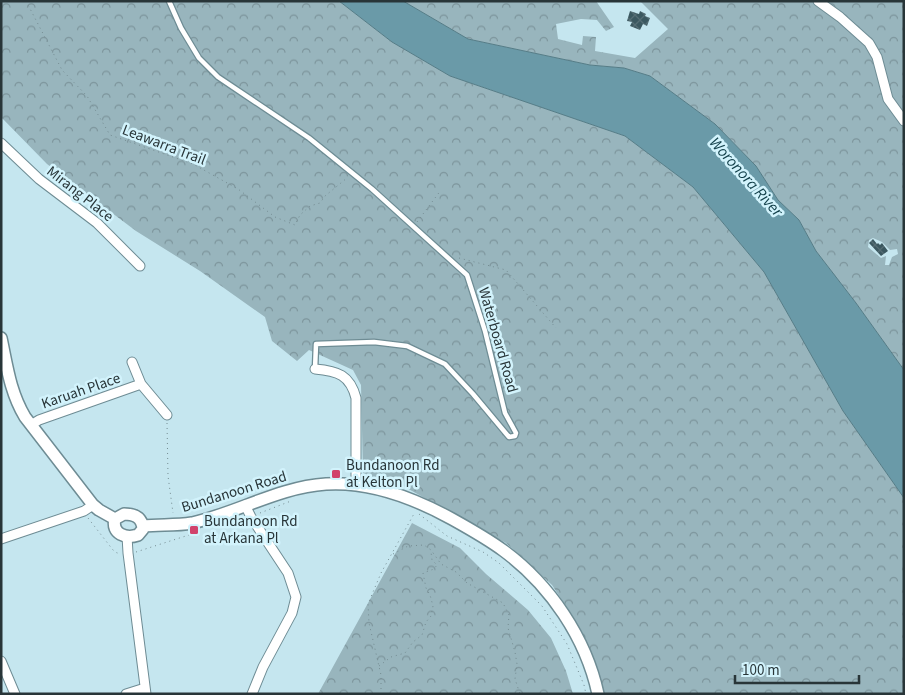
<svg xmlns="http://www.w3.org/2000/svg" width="905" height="695" font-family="'Source Sans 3',sans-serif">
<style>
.forest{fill:url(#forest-crowns);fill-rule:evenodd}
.water{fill:#6a9aa8;stroke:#567c86}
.building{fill:url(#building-cross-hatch)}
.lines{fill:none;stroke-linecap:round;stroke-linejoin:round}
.service-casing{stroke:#6e8c94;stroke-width:7}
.minor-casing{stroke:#6e8c94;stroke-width:11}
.tertiary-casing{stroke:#6e8c94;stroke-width:14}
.path{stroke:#748b91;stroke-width:1;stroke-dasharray:1 4;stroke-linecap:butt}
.service{stroke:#fff;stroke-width:4.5}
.minor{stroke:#fff;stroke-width:9}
.tertiary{stroke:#fff;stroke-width:11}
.poi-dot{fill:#d1436c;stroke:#d2f3fc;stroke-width:2}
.labels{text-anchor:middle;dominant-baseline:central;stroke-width:5;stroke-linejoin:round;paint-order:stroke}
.street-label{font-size:15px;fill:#283538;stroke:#d2f3fc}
.poi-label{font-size:15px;fill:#283538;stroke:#d2f3fc;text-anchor:start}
.water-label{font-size:16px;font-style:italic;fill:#113f49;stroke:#d2f3fc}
</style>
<defs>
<pattern id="forest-crowns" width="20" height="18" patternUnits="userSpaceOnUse" patternTransform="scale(1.25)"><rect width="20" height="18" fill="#98b5bd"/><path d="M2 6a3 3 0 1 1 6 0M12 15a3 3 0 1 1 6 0" fill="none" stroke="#7c949b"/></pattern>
<pattern id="building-cross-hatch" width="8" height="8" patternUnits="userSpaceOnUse" patternTransform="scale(1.25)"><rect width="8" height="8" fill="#3b5860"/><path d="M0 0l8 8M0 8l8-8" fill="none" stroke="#556d74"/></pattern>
</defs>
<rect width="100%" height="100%" fill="#c5e6ef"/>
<path class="forest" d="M1,1H339L392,42L450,76L625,136L693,187L764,272L843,411L904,498V694H605L587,643L569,611L552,585L506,543L403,486L382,479L369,477L363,473L361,385L353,370L309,350L297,361L272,341L265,317L200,271L136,231L47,164L1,117Z
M403,1H596L614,27L606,31L597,20L581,19L556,24L558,39L582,45L583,36L596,37L595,51L635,58L668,29L640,1H904V370L856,303L816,251L799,220L778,200L756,166L715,124L650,76L624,68L590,65L468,39ZM873,238L882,242L890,250L897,249L898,254L892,257L889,265H885L886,256L881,258L868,247L869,240Z
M412,523L460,548L486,574L528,610L551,638L566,671L573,694H318Z"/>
<path class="water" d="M339,1H403L468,39L590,65L624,68L650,76L715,124L756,166L778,200L799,220L816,251L856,303L904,370V498L843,411L764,272L693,187L625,136L450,76L392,42Z"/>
<path class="building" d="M630,11L639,14L640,11L646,14L645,16L650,18L647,26L643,24L640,30L630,26L632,22L627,21Z
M873,239L877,244L878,243L880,245L882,243L888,251L881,256L869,243Z"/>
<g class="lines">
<g class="service-casing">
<path id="service" d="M169,1L181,28L199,58L218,77L309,138L372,189L467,275L485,331L505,413L516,433L515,436L509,437L473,394L445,364L407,346L374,342L316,344L315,369"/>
</g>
<g class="minor-casing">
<path id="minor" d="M818,1L840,17L869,43L877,57L888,99L904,121
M1,143L39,179L97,223L140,266
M132,362L141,384L167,415
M315,369C338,371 350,375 356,398V484
M31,425L39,420L141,384
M245,505L251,517L288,573L296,597L292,613L263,667L252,694
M127,536L128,553L146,694
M1,539L84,511L93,505
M1,661L15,694
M126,694L145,688"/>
</g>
<g class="tertiary-casing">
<path id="tertiary" d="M1,338C7,366 10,392 25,417L93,505L99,510L115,519
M124,514C134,514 142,517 143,529L138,535C126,539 111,534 115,519Z
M143,526C159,524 175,526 192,523C237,513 279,487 326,484C371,481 414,498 452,519C470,529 488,539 504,551C550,585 586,638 598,694"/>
</g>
<path class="path" d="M26,1L62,70L87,96L110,135L193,164L238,189L275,217L295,225L300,215L310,206L320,203L325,196L347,178
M417,222L441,190
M459,258L506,270L556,328
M167,423L168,476L173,513
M260,513L291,501
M419,514L447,536L483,552L499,563L542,606L567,644L584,685L586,694
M88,518L113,550L117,553H120
M136,552L192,534
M393,554L408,546L424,545L431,550L441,564L456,572L467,583L503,603L509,615L508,628L515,652L517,664L515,679L520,694
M379,666L391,657L405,653L413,642L422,635L426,622L431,616L433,606L430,595L426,588L423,573L434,569L437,565L432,560L431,552
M381,694V675L369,623L368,604L381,573L415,512"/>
<use href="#service" class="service"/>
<use href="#minor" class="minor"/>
<use href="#tertiary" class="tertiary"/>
</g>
<g class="poi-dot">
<rect x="331" y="469" width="10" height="10" rx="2.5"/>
<rect x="189" y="525" width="10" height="10" rx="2.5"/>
</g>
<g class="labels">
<g class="street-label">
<text transform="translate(164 145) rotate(21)">Leawarra Trail</text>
<text transform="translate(80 194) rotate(38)">Mirang Place</text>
<text transform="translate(498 340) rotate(74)">Waterboard Road</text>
<text transform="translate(81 391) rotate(-19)">Karuah Place</text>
<text transform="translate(234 492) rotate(-17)">Bundanoon Road</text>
</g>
<g class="poi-label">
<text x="346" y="465">Bundanoon Rd<tspan x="346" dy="17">at Kelton Pl</tspan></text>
<text x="204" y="521">Bundanoon Rd<tspan x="204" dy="17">at Arkana Pl</tspan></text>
</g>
<g class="water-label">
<text transform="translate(746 177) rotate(48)">Woronora River</text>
</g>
</g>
<rect width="905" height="695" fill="none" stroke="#283538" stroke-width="5"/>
<path d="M735 675v8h124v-8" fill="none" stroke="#283538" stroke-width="2.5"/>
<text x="742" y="675" font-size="15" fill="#283538" stroke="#d2f3fc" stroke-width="4" paint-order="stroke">100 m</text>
</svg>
